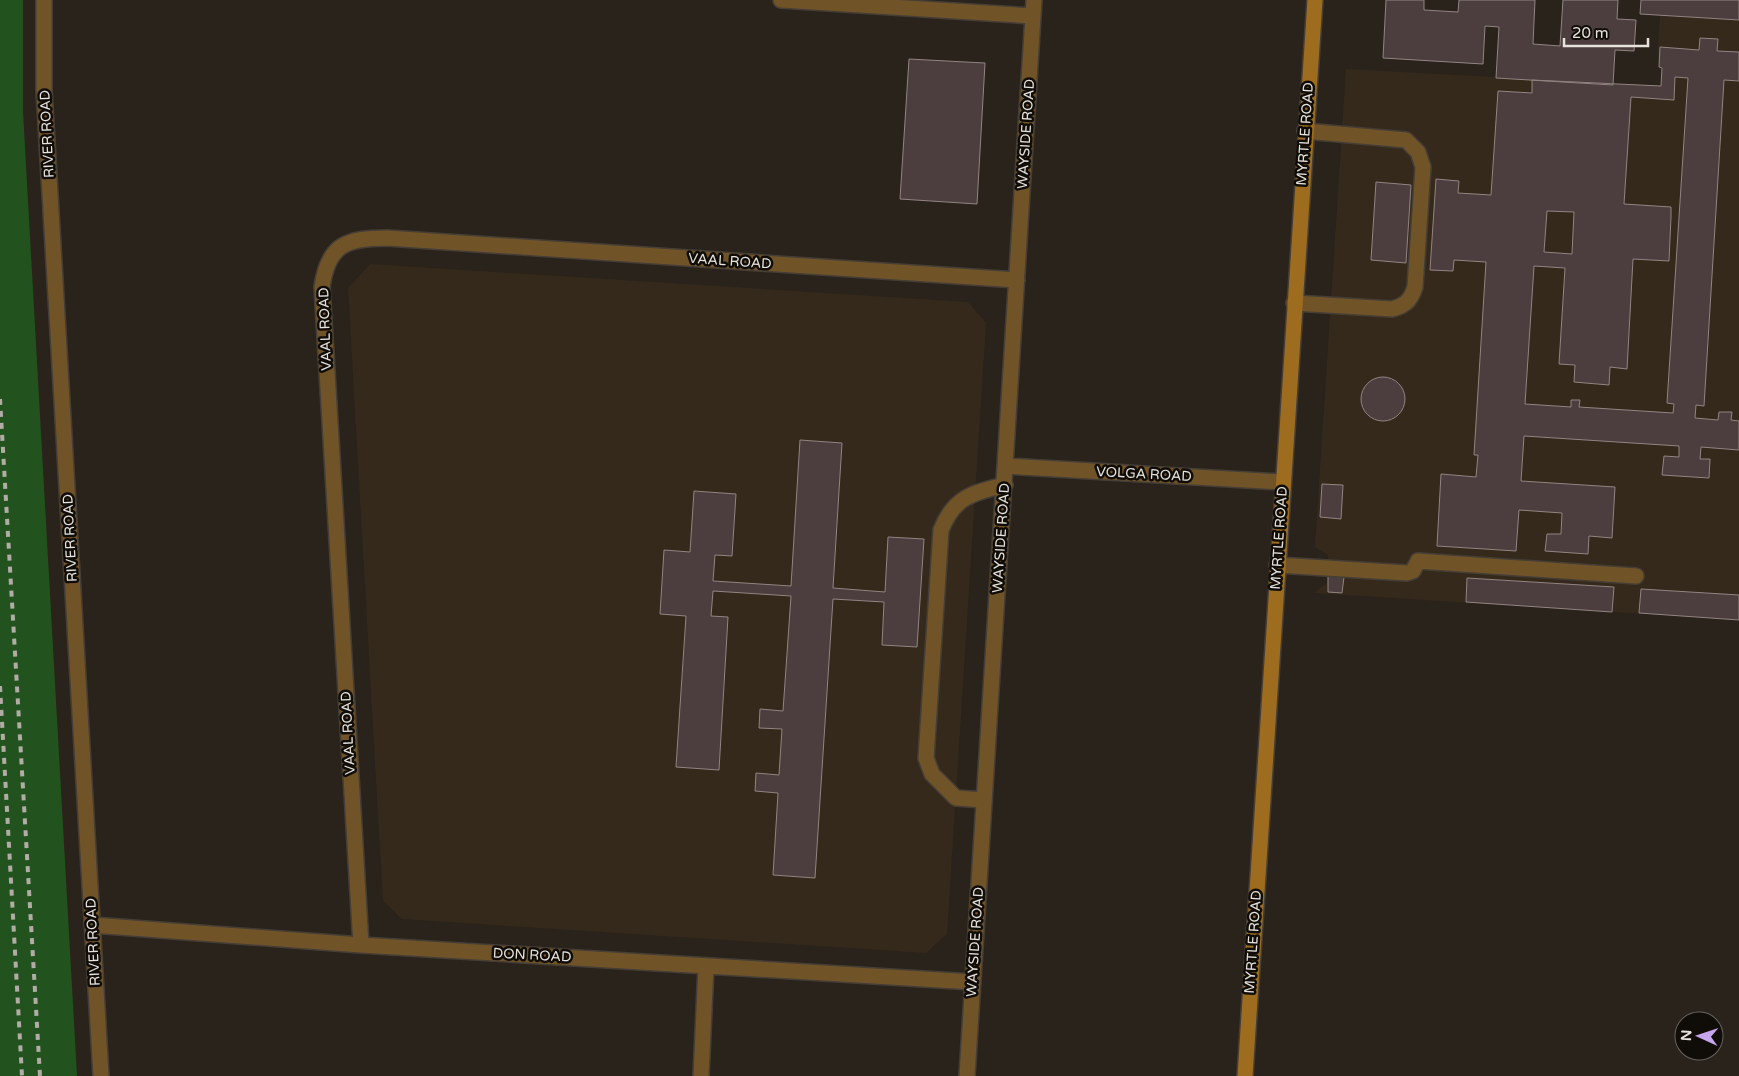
<svg xmlns="http://www.w3.org/2000/svg" width="1739" height="1076" font-family="'Varela Round',sans-serif">
<style>
.education{fill:#35291b}
.green{fill:#22531e}
.building{fill:#4c3e3e;stroke:#938483;fill-rule:evenodd}
.lines{fill:none;stroke-linecap:round;stroke-linejoin:round}
.lane-casing{stroke:#443e36;stroke-width:18}
.street-casing{stroke:#443e36;stroke-width:18}
.secondary-casing{stroke:#443e36;stroke-width:18}
.lane{stroke:#715328;stroke-width:15}
.street{stroke:#715328;stroke-width:15}
.secondary{stroke:#9d6c1f;stroke-width:15}
.rail{stroke:#b2aca6;stroke-width:4;stroke-dasharray:6 6;stroke-linecap:butt}
.labels{text-anchor:middle;dominant-baseline:central;stroke-width:5;stroke-linejoin:round;paint-order:stroke}
.street-label{font-size:14px;fill:#e7e2dc;stroke:#100d09}
</style>
<rect width="100%" height="100%" fill="#2a231b"/>
<path class="education" d="M1660,15L1739,20V620L1314,593L1327,583L1328,555L1315,547L1346,69L1661,86L1662,68L1659,67L1658,49Z
M370,264L968,302L986,323L947,934L926,953L402,919L383,901L348,288Z"/>
<path class="green" d="M0,0H23V112L77,1076H0Z"/>
<path class="building" d="M1386,0H1424V10L1458,12L1459,0H1535L1533,44L1560,46L1563,0H1618L1617,19L1636,20L1634,51L1615,50L1613,85L1496,78L1499,27L1485,26L1483,64L1383,58Z
M1641,0H1739V20L1640,14Z
M1700,38L1718,39L1717,51L1739,52V81L1724,80L1704,406L1696,405L1695,418L1718,420L1719,412H1732L1731,420L1739,421V450L1701,447L1700,459H1710L1709,478L1662,475L1664,456L1679,457V446L1524,436L1521,481L1615,487L1612,538L1589,536L1588,554L1545,551L1547,534H1561L1562,513L1519,510L1516,551L1437,546L1441,474L1476,477L1478,455H1474L1486,262L1454,260L1453,271L1430,270L1436,179L1459,181L1458,193L1491,195L1498,91L1532,93V80L1661,86L1662,68L1659,67L1660,47L1699,50ZM1675,77L1688,78L1667,403L1674,404L1673,413L1579,407L1580,400H1571V407L1525,404L1534,266L1565,268L1559,364L1575,365L1574,382L1609,385L1610,367L1627,369L1633,259L1669,261L1671,217V207L1624,204L1631,97L1674,100ZM1547,211L1574,212L1572,254L1544,252Z
M909,59L985,63L977,204L900,199Z
M1376,182L1411,185L1406,263L1371,260Z
M1361 399a22 22 0 1 1 44 0a22 22 0 1 1-44 0Z
M800,440L842,443L833,588L885,592L888,537L924,539L917,647L882,645L884,602L833,599L815,878L773,875L778,793L755,791L756,773L779,775L782,729L759,728L760,709L783,711L791,596L713,591L711,616L728,617L719,770L676,767L686,616L660,614L664,550L690,552L694,491L736,494L732,556L715,555L713,581L791,586Z
M1322,484L1343,485L1341,519L1320,517Z
M1328,576L1344,577L1342,593L1328,592Z
M1467,578L1614,587L1612,612L1466,602Z
M1641,589L1739,595V620L1639,613Z"/>
<g class="lines">
<g class="lane-casing">
<path id="lane" d="M1294,303L1392,309C1405,306 1411,300 1415,287L1423,167L1418,152L1406,140L1305,131
M1277,565L1407,573L1413,571L1418,561L1636,576
M984,800L956,798L932,774L926,758L941,530C954,497 972,493 1005,485"/>
</g>
<g class="street-casing">
<path id="street" d="M44,0V90L101,1076
M781,0L1033,16
M1005,466L1282,482
M92,925L361,945L973,982
M361,945L322,287C328,244 347,238 387,238L1017,280
M701,1076L706,966
M967,1076L1034,0"/>
</g>
<g class="secondary-casing">
<path id="secondary" d="M1245,1076L1315,0"/>
</g>
<use href="#lane" class="lane"/>
<use href="#street" class="street"/>
<use href="#secondary" class="secondary"/>
<path class="rail" d="M0,399L40,1076
M0,686L22,1076"/>
</g>
<g class="labels">
<g class="street-label">
<text transform="translate(47 134) rotate(-93)">RIVER ROAD</text>
<text transform="translate(1026 134) rotate(-86)">WAYSIDE ROAD</text>
<text transform="translate(1305 134) rotate(-86)">MYRTLE ROAD</text>
<text transform="translate(730 261) rotate(4)">VAAL ROAD</text>
<text transform="translate(325 329) rotate(-92)">VAAL ROAD</text>
<text transform="translate(1144 474) rotate(3)">VOLGA ROAD</text>
<text transform="translate(70 538) rotate(-93)">RIVER ROAD</text>
<text transform="translate(1001 538) rotate(-86)">WAYSIDE ROAD</text>
<text transform="translate(1279 538) rotate(-86)">MYRTLE ROAD</text>
<text transform="translate(348 733) rotate(-93)">VAAL ROAD</text>
<text transform="translate(93 942) rotate(-93)">RIVER ROAD</text>
<text transform="translate(975 942) rotate(-86)">WAYSIDE ROAD</text>
<text transform="translate(1253 942) rotate(-86)">MYRTLE ROAD</text>
<text transform="translate(532 955) rotate(3)">DON ROAD</text>
</g>
</g>
<g transform="translate(1699 1036) rotate(273)"><circle r="24" fill="#100d09" stroke="#66625d"/>
<path d="M0-4L9 19L0 12L-9 19Z" fill="#c8a5ef"/>
<text y="-8" font-size="14" font-weight="bold" text-anchor="middle" fill="#e7e2dc">N</text>
</g>
<path d="M1564 38v8h84v-8" fill="none" stroke="#e7e2dc" stroke-width="2.5"/>
<text x="1572" y="38" font-size="15" fill="#e7e2dc" stroke="#100d09" stroke-width="4" paint-order="stroke">20 m</text>
</svg>
